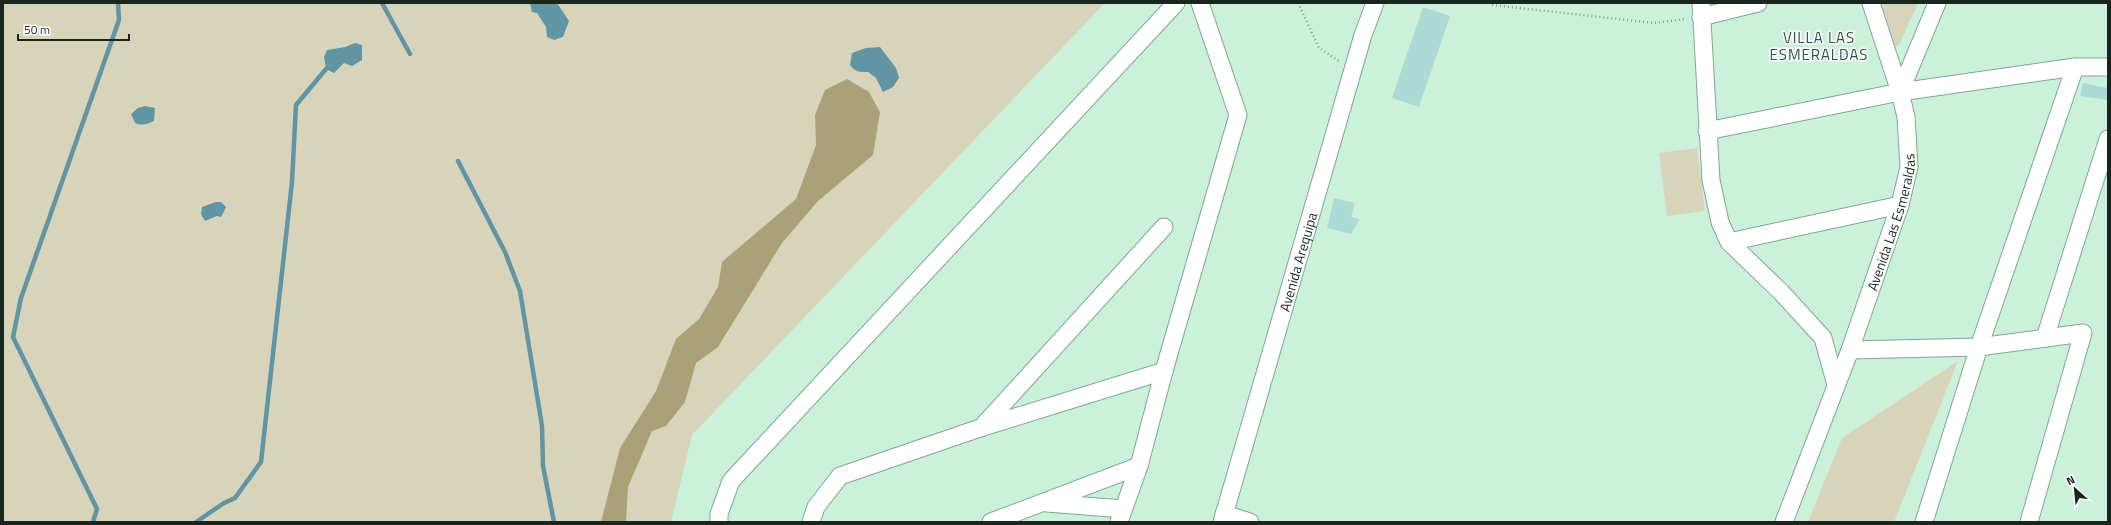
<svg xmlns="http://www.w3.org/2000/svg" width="2111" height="525" font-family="'Titillium Web',sans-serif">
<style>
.green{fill:#d8d4ba}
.forest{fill:#a9a279}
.water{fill:#6295a4}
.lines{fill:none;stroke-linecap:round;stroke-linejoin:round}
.stream{stroke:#6295a4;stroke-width:4.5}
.building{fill:#acdad6}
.minor-casing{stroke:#82a591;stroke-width:19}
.path{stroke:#829e8e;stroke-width:2.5;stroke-dasharray:1 3;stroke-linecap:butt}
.minor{stroke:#fff;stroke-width:17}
.labels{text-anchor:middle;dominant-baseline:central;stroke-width:3;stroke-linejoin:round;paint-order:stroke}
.street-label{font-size:14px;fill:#18261e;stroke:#fff}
.neighbourhood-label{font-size:15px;letter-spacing:1px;fill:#315140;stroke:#fff}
</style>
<rect width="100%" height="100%" fill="#ccf1db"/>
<path class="green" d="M3,3H1105L692,435L671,522H3Z
M1881,3H1918L1899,45L1891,49Z
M1697,148L1705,211L1667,216L1659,153Z
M1958,361L1894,522H1808L1842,438Z"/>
<path class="forest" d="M847,79L869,92L880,112L873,155L818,201L782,243L718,347L696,363L685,402L666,426L652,431L628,487L626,522H601L620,448L656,391L676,339L699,319L718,287L722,262L796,199L816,145L815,115L825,90Z"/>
<path class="water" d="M530,3H557L569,21L563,37L554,40L547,37L546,27L537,13L532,12Z
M355,43L362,45V60L352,66L344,63L334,73L326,69L324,57L327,50L345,47Z
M880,47L896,68L899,78L893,87L883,92L876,78L868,72C859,72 855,72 850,65L852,53L866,48Z
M145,106L155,108L154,121C148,124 141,126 135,123L131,114L138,108Z
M216,202H221L226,207L221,217L217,216L205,221L201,214L202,207Z"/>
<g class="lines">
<path class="stream" d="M382,3L410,54
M458,161L505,252L520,291L542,426L543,466L554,522
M93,522L97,509L13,337L21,298L119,20L118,3
M196,522L224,503L235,498L261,462L292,182L296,105L326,69"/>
</g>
<path class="building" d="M1423,7L1450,16L1419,107L1392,98Z
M2083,83L2108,88V100L2080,96Z
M1334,198L1355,203L1351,217L1360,219L1351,234L1327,228Z"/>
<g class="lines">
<g class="minor-casing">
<g id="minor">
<path d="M1701,3L1711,180L1720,222L1729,242L1781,292L1823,338L1836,385"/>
<path d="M1701,17L1758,3"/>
<path d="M1900,92L1937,3"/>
<path d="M1707,131L1900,92L2075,67H2108"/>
<path d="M1729,242L1900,205"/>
<path d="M2045,338L2108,139"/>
<path d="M1850,350L1979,347L2083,333L2029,522"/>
<path d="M981,428L1164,227"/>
<path d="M1047,503L1123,509"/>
<path d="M1224,514L1250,522"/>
<path d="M719,522V514L731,481L1176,3"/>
<path d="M811,522L816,507L840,476L980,428L1164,371"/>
<path d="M991,522L1139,466"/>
<path d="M1119,522L1139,466L1164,371L1238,115L1200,3"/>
<path id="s1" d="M1222,522L1363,35L1375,3"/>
<path id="s2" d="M1784,522L1850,350L1900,205L1909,167L1906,117L1900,92L1871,3"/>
<path d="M1924,522L1979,347L2075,67"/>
</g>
</g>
<path class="path" d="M1298,3L1319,48L1339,61
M1492,5L1654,23L1686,19"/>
<use href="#minor" class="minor"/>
</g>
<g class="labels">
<g class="street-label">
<text stroke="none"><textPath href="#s2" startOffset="319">Avenida Las Esmeraldas</textPath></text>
<text stroke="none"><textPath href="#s1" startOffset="271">Avenida Arequipa</textPath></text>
</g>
<g class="neighbourhood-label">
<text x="1819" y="37">VILLA LAS<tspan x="1819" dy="17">ESMERALDAS</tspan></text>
</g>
</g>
<rect width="2111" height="525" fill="none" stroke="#18261e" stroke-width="8"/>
<g transform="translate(2075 489) rotate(333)" stroke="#ffffff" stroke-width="3" paint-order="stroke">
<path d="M0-3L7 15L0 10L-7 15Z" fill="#18261e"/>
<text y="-6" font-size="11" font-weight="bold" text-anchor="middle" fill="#18261e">N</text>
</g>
<path d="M18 34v6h111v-6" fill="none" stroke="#18261e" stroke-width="2"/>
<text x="24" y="34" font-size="12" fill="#18261e" stroke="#ffffff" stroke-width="3" paint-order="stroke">50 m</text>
</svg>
